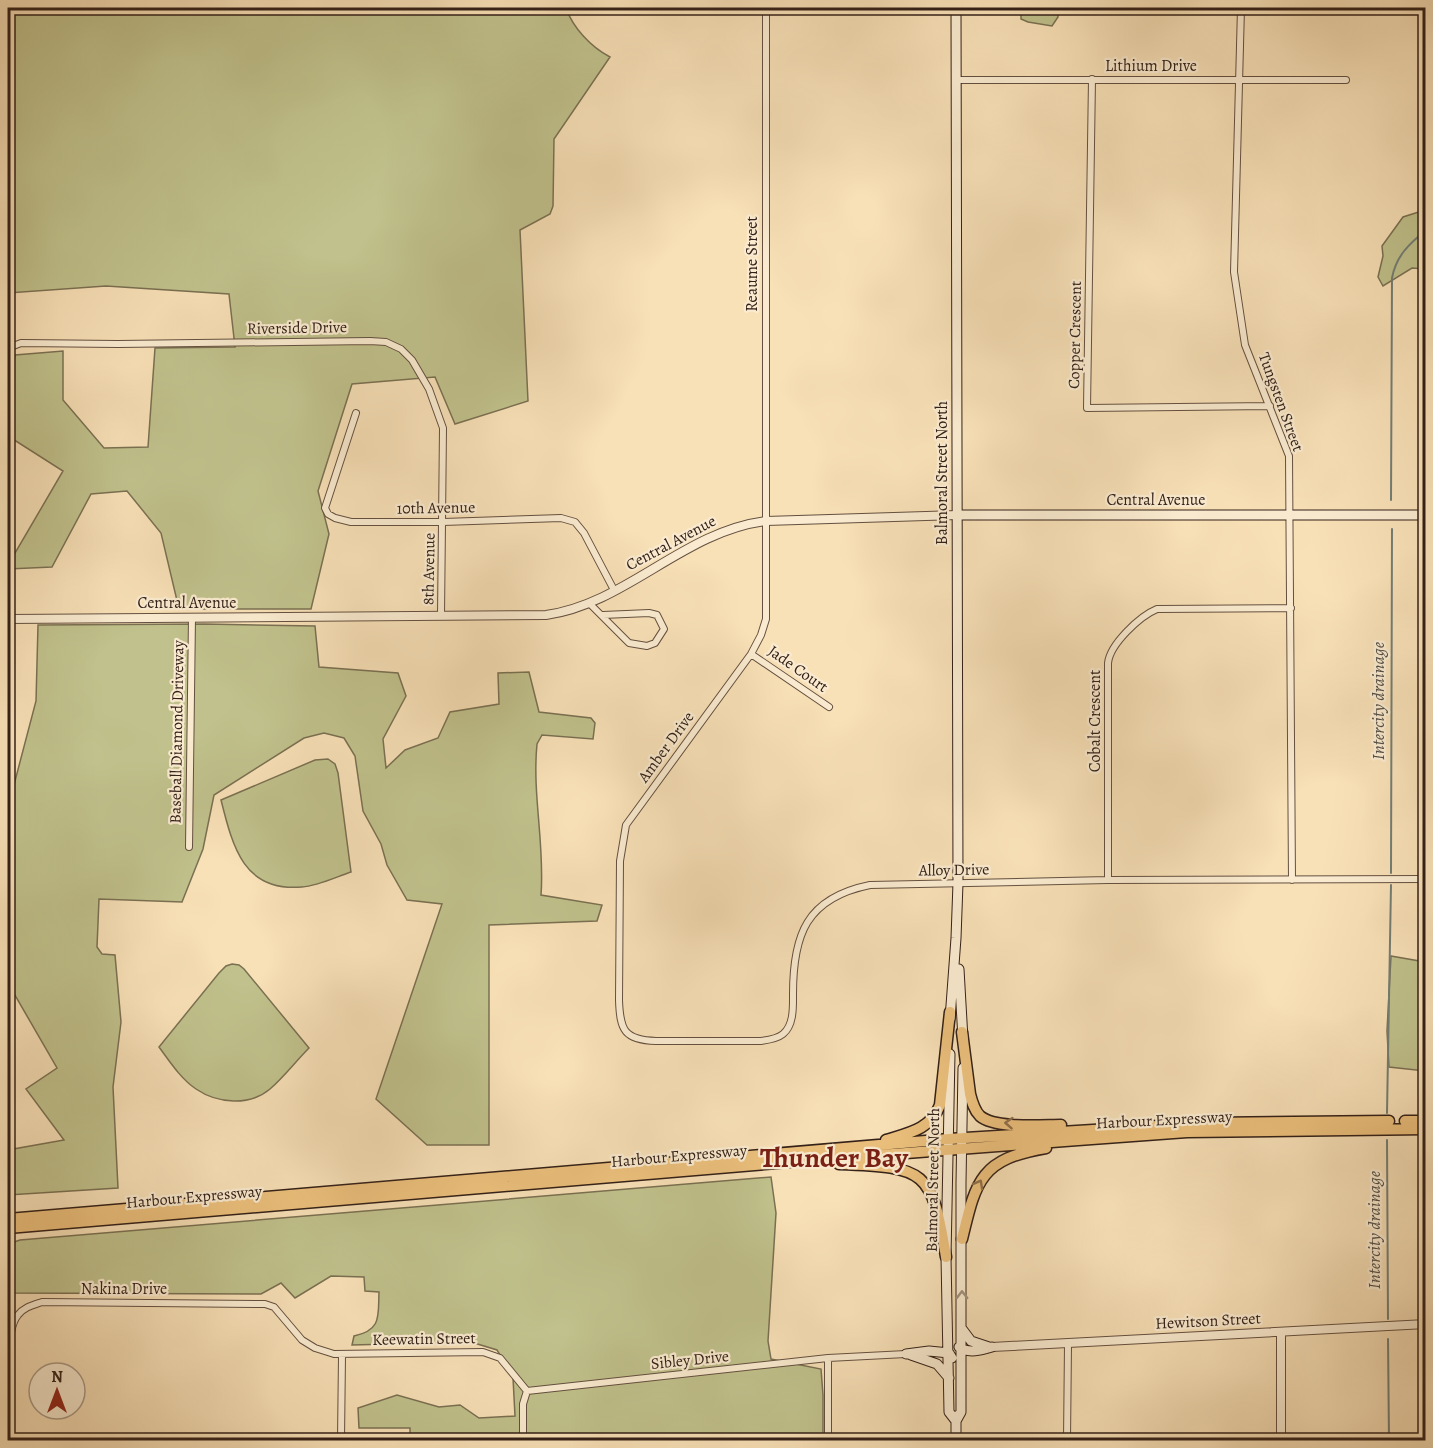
<svg xmlns="http://www.w3.org/2000/svg" width="1433" height="1448" font-family="Alegreya,serif">
<style>
.green{fill:#c0c18c;stroke:#7a7052;stroke-width:1.5}
.lines{fill:none;stroke-linecap:round;stroke-linejoin:round}
.stream{stroke:#737e75;stroke-width:2}
.minor-casing{stroke:#645040;stroke-width:8}
.tertiary-casing{stroke:#645040;stroke-width:10}
.secondary-casing{stroke:#332018;stroke-width:11}
.primary-casing{stroke:#332018;stroke-width:13}
.minor{stroke:#faebd0;stroke-width:6}
.tertiary{stroke:#faebd0;stroke-width:8}
.secondary{stroke:#faebd0;stroke-width:9}
.primary{stroke:#ecc07c;stroke-width:10}
.oneway{stroke:#90704a}
.oneway2{stroke:#a0907d}
.labels{text-anchor:middle;dominant-baseline:central;stroke-width:4.5;stroke-linejoin:round;paint-order:stroke}
.street-label{font-size:16px;fill:#332018;stroke:#faebd0}
.water-label{font-size:18px;font-style:italic;fill:#534f46;stroke:#faebd0}
.town-label{font-size:28px;font-weight:bold;fill:#7a1f14;stroke:#faebd0}
</style>
<rect width="100%" height="100%" fill="#f8e0b7"/>
<filter id="stains"><feTurbulence type="fractalNoise" baseFrequency=".00333" numOctaves="4"/><feColorMatrix values="0 0 0 0 .2 0 0 0 0 .09 0 0 0 0 .02 0 0 0 .5 -.17"/></filter>
<radialGradient id="worn" r=".72"><stop offset=".6" stop-color="#630" stop-opacity="0"/><stop offset="1" stop-color="#630" stop-opacity=".3"/></radialGradient>
<path class="green" d="M8,8H566C573,28 591,47 610,57L554,139L553,206L550,214L520,230L528,401L455,424L435,377L352,384L318,491L329,534L311,609H179L161,533L127,491L91,494L52,567L8,569V565L63,471L8,436V396L15,355L63,351V400L104,448L148,447L155,348L235,347L229,294L106,286L8,293Z
M1023,8H1058V17L1052,26L1028,22L1021,19V11Z
M1425,210V269L1412,268L1383,286L1378,277L1383,256L1382,246L1403,217Z
M205,624L315,626L319,667L398,673L406,696L383,739L386,768L405,750L438,738L450,712L499,704L498,673L529,672L539,712L591,718L595,723L593,739L542,735L537,744C532,795 545,845 541,895L602,905L597,921L489,925V1145H427L376,1099L442,904L407,900L387,865L381,844L363,811L355,756L344,738L324,733L304,738L214,795L203,849L182,902L99,899L97,947L102,954L115,955L121,1022L113,1087L118,1188L8,1195V1150L64,1140L26,1089L57,1068L8,983V838L10,800L36,701L38,625Z
M328,759L335,764L338,773L351,872C336,877 318,886 302,887C244,892 233,848 221,800L315,760Z
M1391,956L1425,962V1071L1389,1067L1387,1031Z
M232,964L239,965L244,969L309,1048C296,1061 284,1077 270,1089C250,1106 218,1104 196,1089C181,1079 170,1062 159,1047L219,973L226,966Z
M771,1177L776,1213L768,1341L771,1359L821,1369L823,1395V1440H410V1428H359L358,1408L397,1395L439,1407L460,1405L479,1418L515,1416L513,1378L497,1350L471,1342L352,1345L354,1336C382,1330 378,1316 379,1292L365,1291L364,1277L331,1276L295,1298L281,1283L261,1294L8,1293V1244L20,1240Z"/>
<g class="lines">
<path class="stream" d="M1391,500L1392,278C1396,256 1409,244 1426,230
M1391,873L1392,529
M1387,1113L1391,885
M1387,1140L1388,1319
M1388,1339L1389,1440"/>
<g class="minor-casing">
<path id="minor" d="M766,8V619L761,635L751,654L626,825L620,861L619,1000C620,1030 624,1040 656,1041H761C768,1040 777,1039 783,1034C794,1025 793,1007 793,994C793,935 806,898 870,885L1108,880L1426,879
M1241,8L1234,272L1245,345L1289,456L1292,880
M1092,79L1087,408L1270,406
M955,80H1346
M8,348L21,343L118,344L370,341L386,342L401,349L412,360L429,389L443,428L441,616
M356,413L325,508L328,514L335,518L351,522H443L561,518L575,522L584,533L614,590
M589,603L629,643L647,646L655,643L664,629L657,615L649,613L603,615
M751,654L829,707
M189,847L192,617
M1108,880V663C1110,644 1140,616 1157,609L1291,608
M527,1391L828,1358L906,1354
M9,1440C9,1414 2,1334 18,1315C24,1307 33,1305 42,1302L265,1304L274,1307L302,1340L315,1348L334,1354L483,1352L500,1358L527,1391
M341,1440L342,1355
M523,1440V1404L527,1391
M828,1440V1358
M1067,1440L1068,1344"/>
</g>
<g class="tertiary-casing">
<path id="tertiary" d="M8,619L546,615C626,604 684,531 766,521L958,515
M1281,1332V1440
M992,1347L1426,1324"/>
</g>
<g class="secondary-casing">
<path id="secondary" d="M958,515H1426
M959,969L963,1039
M950,1019L956,938L958,883L956,8
M950,1054L946,1257L949,1412L956,1421
M962,1329L971,1341L989,1347
M959,1347C968,1354 982,1350 992,1347
M906,1354L929,1351L949,1353L952,1358
M911,1355L937,1364L949,1378
M956,1416V1440
M956,1421L961,1412V1183L963,1068"/>
</g>
<g class="primary-casing">
<path id="primary" d="M962,1032L970,1094C972,1102 974,1110 980,1116C995,1129 1042,1125 1061,1125
M1405,1121H1426
M886,1140C909,1133 931,1129 940,1105L950,1012
M839,1164C926,1167 932,1170 946,1257
M8,1219L949,1139L1206,1123L1389,1121
M8,1228L801,1161L1078,1140L1187,1132L1426,1129
M962,1239C976,1181 980,1159 1046,1148"/>
</g>
<use href="#minor" class="minor"/>
<use href="#tertiary" class="tertiary"/>
<use href="#secondary" class="secondary"/>
<use href="#primary" class="primary"/>
</g>
<defs><path id="oneway-chevron" d="M-2-3.5L2.5 0L-2 3.5" fill="none" stroke-width="1.6" stroke-linecap="round" stroke-linejoin="round" transform="scale(1.5)"/></defs>
<g class="oneway">
<use href="#oneway-chevron" transform="translate(1009 1123) rotate(-176)"/>
<use href="#oneway-chevron" transform="translate(979 1184) rotate(-61)"/>
</g>
<use class="oneway2" href="#oneway-chevron" transform="translate(962 1295) rotate(-90)"/>
<g class="labels">
<g class="street-label">
<text x="1151" y="66">Lithium Drive</text>
<text transform="translate(752 264) rotate(-90)">Reaume Street</text>
<text transform="translate(297 328) rotate(-1)">Riverside Drive</text>
<text transform="translate(1075 335) rotate(-89)">Copper Crescent</text>
<text transform="translate(1281 402) rotate(70)">Tungsten Street</text>
<text transform="translate(942 473) rotate(-90)">Balmoral Street North</text>
<text x="1156" y="500">Central Avenue</text>
<text transform="translate(436 508) rotate(-1)">10th Avenue</text>
<text transform="translate(671 543) rotate(-28)">Central Avenue</text>
<text transform="translate(429 569) rotate(-89)">8th Avenue</text>
<text x="187" y="603">Central Avenue</text>
<text transform="translate(798 669) rotate(35)">Jade Court</text>
<text transform="translate(1095 721) rotate(-90)">Cobalt Crescent</text>
<text transform="translate(177 732) rotate(-89)">Baseball Diamond Driveway</text>
<text transform="translate(666 747) rotate(-54)">Amber Drive</text>
<text transform="translate(954 870) rotate(-1)">Alloy Drive</text>
<text transform="translate(1164 1120) rotate(-3)">Harbour Expressway</text>
<text transform="translate(679 1156) rotate(-5)">Harbour Expressway</text>
<text transform="translate(933 1180) rotate(-89)">Balmoral Street North</text>
<text transform="translate(194 1197) rotate(-5)">Harbour Expressway</text>
<text x="124" y="1289">Nakina Drive</text>
<text transform="translate(1208 1321) rotate(-3)">Hewitson Street</text>
<text transform="translate(424 1339) rotate(-1)">Keewatin Street</text>
<text transform="translate(690 1360) rotate(-6)">Sibley Drive</text>
</g>
<g class="water-label">
<text transform="translate(1378 701) rotate(-90)">Intercity drainage</text>
<text transform="translate(1374 1230) rotate(-90)">Intercity drainage</text>
</g>
<g class="town-label">
<text x="834" y="1158">Thunder Bay</text>
</g>
</g>
<rect width="1433" height="1448" fill="none" stroke="#f8e0b7" stroke-width="30"/>
<rect x="9" y="9" width="1415" height="1430" fill="none" stroke="#332018" stroke-width="3"/>
<rect x="15" y="15" width="1403" height="1418" fill="none" stroke="#332018" stroke-width="1.5"/>
<g transform="translate(57 1391)"><circle r="28" fill="#faebd0" stroke="#aa9a86" stroke-width="1.5"/>
<path d="M0-4.5L10 22L0 15L-10 22Z" fill="#8f2418"/>
<text y="-9" font-size="16" font-weight="bold" text-anchor="middle" fill="#332018">N</text>
</g>
<rect width="100%" height="100%" filter="url(#stains)"/>
<rect width="100%" height="100%" fill="url(#worn)"/>
</svg>
